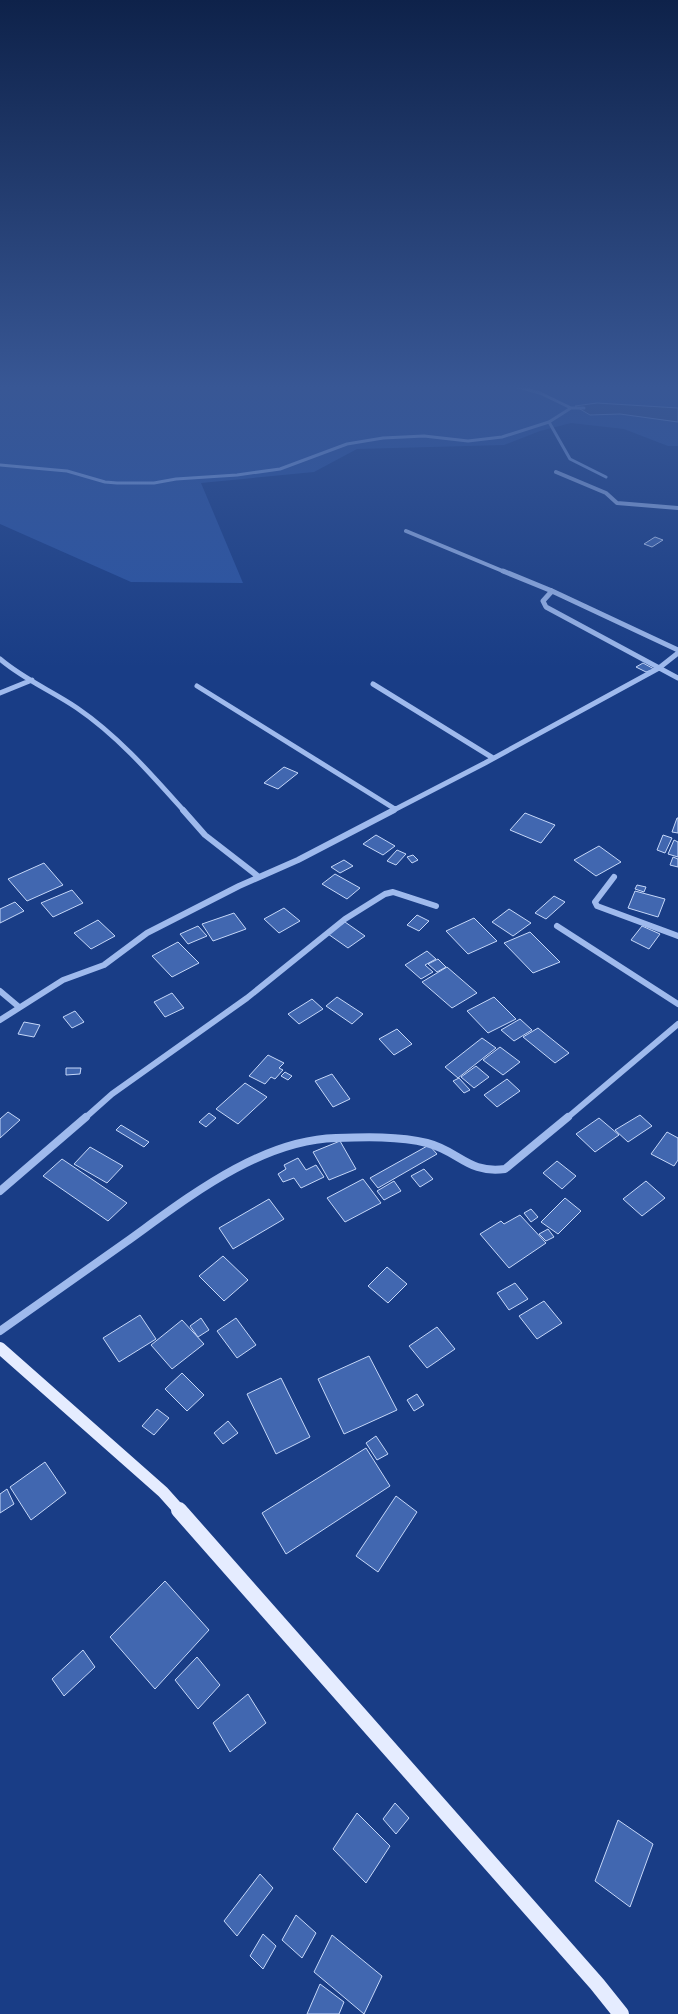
<svg xmlns="http://www.w3.org/2000/svg" width="678" height="2014" font-family="'DejaVu Sans',sans-serif">
<style>
.green{fill:#2b55a5}
.water{fill:#324d84;stroke:#92b3ef}
.lines{fill:none;stroke-linecap:round;stroke-linejoin:round}
.stream{stroke:#92b3ef;stroke-width:3}
.building{fill:#4167b0;stroke:#c5d7f9}
.minor-far3{stroke:#9fbaed;stroke-width:4}
.minor-far2{stroke:#9fbaed;stroke-width:5}
.minor-far1{stroke:#9fbaed;stroke-width:6}
.minor{stroke:#9fbaed;stroke-width:8}
.major-far1{stroke:#e5ecff;stroke-width:12}
.major{stroke:#e5ecff;stroke-width:16}
</style>
<rect width="100%" height="100%" fill="#193d86"/>
<path class="green" d="M0,385H678V446H668L624,429L571,423L540,431L504,445L357,449L314,472L201,483L243,583L131,582L0,524Z"/>
<path class="water" d="M597,403L678,408V422L620,414L590,415L575,406Z"/>
<g class="lines">
<path class="stream" d="M511,385L540,393L571,408H584
M549,422L570,459L606,477
M0,465L67,471L105,482L117,483H154L176,479L237,475L280,469L347,444L383,438L424,436L468,441L502,437L549,422L571,408"/>
</g>
<path class="building" d="M655,537L663,540L652,547L644,544Z
M643,663L654,669L646,672L636,667Z
M284,767L298,773L278,789L264,783Z
M525,813L555,825L541,843L510,830Z
M677,818H678V833L672,832Z
M376,835L395,846L383,855L363,844Z
M663,835L672,838L665,853L657,850Z
M674,840L678,842V857L668,854Z
M599,846L621,862L596,876L574,860Z
M397,850L406,854L396,865L387,861Z
M413,855L418,860L412,863L407,857Z
M673,857L678,859V867L670,865Z
M344,860L353,866L340,873L331,867Z
M44,863L63,885L27,901L8,879Z
M335,874L360,888L347,899L322,884Z
M637,885L646,887L644,892L635,889Z
M72,890L83,903L53,917L41,903Z
M635,891L665,899L658,917L628,908Z
M554,896L565,902L546,919L535,913Z
M15,902L24,911L0,923V909Z
M284,908L300,921L279,933L264,919Z
M509,909L531,923L513,936L492,922Z
M234,913L246,929L213,941L202,924Z
M417,915L429,921L419,931L407,925Z
M474,918L497,941L468,954L446,931Z
M98,920L115,936L91,949L74,933Z
M345,922L365,936L348,948L328,934Z
M198,926L207,936L188,944L180,934Z
M642,926L660,934L649,949L631,940Z
M530,932L560,962L533,973L504,943Z
M178,942L199,963L172,977L152,956Z
M427,951L436,959L425,965L433,972L421,979L405,965Z
M438,959L446,967L437,972L428,964Z
M447,967L477,993L452,1008L422,982Z
M172,993L184,1008L165,1017L154,1002Z
M337,997L363,1014L352,1024L326,1006Z
M494,997L516,1019L488,1033L467,1011Z
M312,999L323,1009L299,1024L288,1014Z
M75,1011L84,1022L72,1028L63,1017Z
M520,1019L532,1030L514,1041L501,1030Z
M24,1022L40,1025L34,1037L18,1034Z
M538,1028L569,1053L555,1063L523,1037Z
M397,1029L412,1044L394,1055L379,1039Z
M482,1038L496,1048L458,1078L445,1067Z
M500,1047L520,1062L503,1075L483,1060Z
M268,1055L284,1063L279,1068L283,1070L275,1079L271,1077L265,1084L249,1076Z
M476,1066L489,1077L474,1088L461,1077Z
M66,1068H81L80,1074L66,1075Z
M285,1072L292,1076L288,1080L281,1076Z
M332,1074L350,1099L333,1107L315,1081Z
M459,1078L470,1090L464,1093L453,1081Z
M507,1079L520,1091L497,1107L484,1095Z
M245,1083L267,1097L238,1124L216,1109Z
M8,1112L20,1120L0,1138V1119Z
M209,1113L216,1118L206,1127L199,1122Z
M640,1115L652,1126L628,1142L615,1130Z
M599,1118L619,1135L595,1152L576,1134Z
M121,1125L149,1142L144,1147L116,1130Z
M667,1132L678,1138V1160L674,1166L651,1154Z
M340,1141L356,1169L329,1180L313,1152Z
M429,1145L437,1154L378,1188L370,1178Z
M90,1147L123,1166L107,1183L74,1164Z
M298,1158L306,1170L316,1165L324,1177L301,1188L294,1178L283,1182L278,1174L286,1169L284,1165Z
M62,1159L127,1203L108,1221L43,1176Z
M557,1161L576,1176L562,1189L543,1173Z
M424,1169L433,1179L420,1187L411,1176Z
M363,1179L381,1203L345,1222L327,1198Z
M394,1181L401,1191L384,1200L377,1191Z
M646,1181L665,1198L642,1216L623,1199Z
M565,1198L581,1211L558,1234L541,1222Z
M269,1199L284,1219L233,1249L219,1228Z
M531,1209L538,1217L531,1222L524,1213Z
M520,1215L546,1243L509,1268L480,1234L501,1221L504,1224Z
M548,1229L554,1237L546,1241L539,1234Z
M223,1256L248,1280L224,1301L199,1276Z
M387,1267L407,1284L388,1303L368,1286Z
M515,1283L528,1299L509,1310L497,1293Z
M544,1301L562,1323L537,1339L519,1316Z
M140,1315L156,1339L119,1362L103,1338Z
M201,1318L209,1330L198,1337L190,1326Z
M236,1318L256,1345L237,1358L217,1331Z
M182,1320L204,1344L172,1369L151,1345Z
M437,1327L455,1349L427,1368L409,1346Z
M369,1356L397,1410L344,1434L318,1379Z
M182,1373L204,1395L187,1411L165,1389Z
M281,1378L310,1437L276,1454L247,1394Z
M417,1394L424,1405L414,1411L407,1400Z
M157,1409L169,1418L154,1435L142,1426Z
M228,1421L238,1433L223,1444L214,1433Z
M376,1436L388,1454L377,1460L366,1443Z
M366,1448L390,1486L286,1554L262,1513Z
M45,1462L66,1493L31,1520L10,1487Z
M7,1489L14,1504L0,1513V1494Z
M396,1496L417,1512L378,1572L356,1556Z
M165,1581L209,1630L155,1689L110,1637Z
M83,1650L95,1667L64,1696L52,1679Z
M197,1657L220,1685L198,1709L175,1680Z
M248,1694L266,1723L230,1752L213,1723Z
M395,1803L409,1818L396,1834L383,1819Z
M357,1813L390,1846L366,1883L333,1849Z
M618,1820L653,1844L630,1907L595,1881Z
M260,1874L273,1888L237,1936L224,1921Z
M296,1915L316,1933L302,1958L282,1940Z
M263,1934L276,1946L263,1969L250,1956Z
M332,1935L382,1976L364,2014L314,1972Z
M320,1984L344,2002L339,2014H307Z"/>
<g class="lines">
<path class="minor-far3" d="M556,472L606,493L617,503L678,508
M406,531L505,572"/>
<path class="minor-far2" d="M503,571L552,591L678,650
M552,591L543,601L546,607L678,678
M0,659C23,679 52,691 77,708C118,736 151,774 184,811
M373,684L493,758
M197,686L395,809
M0,693L32,680
M392,811L485,763L659,668L678,653"/>
<path class="minor-far1" d="M183,810L205,835L259,877
M614,877L595,902L597,906L678,936
M557,926L678,1004
M0,991L19,1007
M0,1020L63,980L104,965L147,933L239,886L298,860L394,810
M85,1118L112,1094L247,998L345,919L385,894L393,892L436,906
M567,1118L678,1024"/>
<path class="minor" d="M0,1191L86,1117
M0,1331C42,1301 84,1272 126,1242C186,1199 259,1140 336,1138C365,1137 399,1136 427,1143C459,1151 468,1174 505,1169L568,1117"/>
<path class="major-far1" d="M0,1348L163,1492L180,1511"/>
<path class="major" d="M179,1510L597,1984L621,2014"/>
</g>
<linearGradient id="sky" x2="0" y2="1"><stop stop-color="#0e224a"/><stop offset="0.58" stop-color="#385795"/><stop offset="1" stop-color="#385795" stop-opacity="0"/></linearGradient>
<rect width="678" height="667" fill="url(#sky)"/>
</svg>
